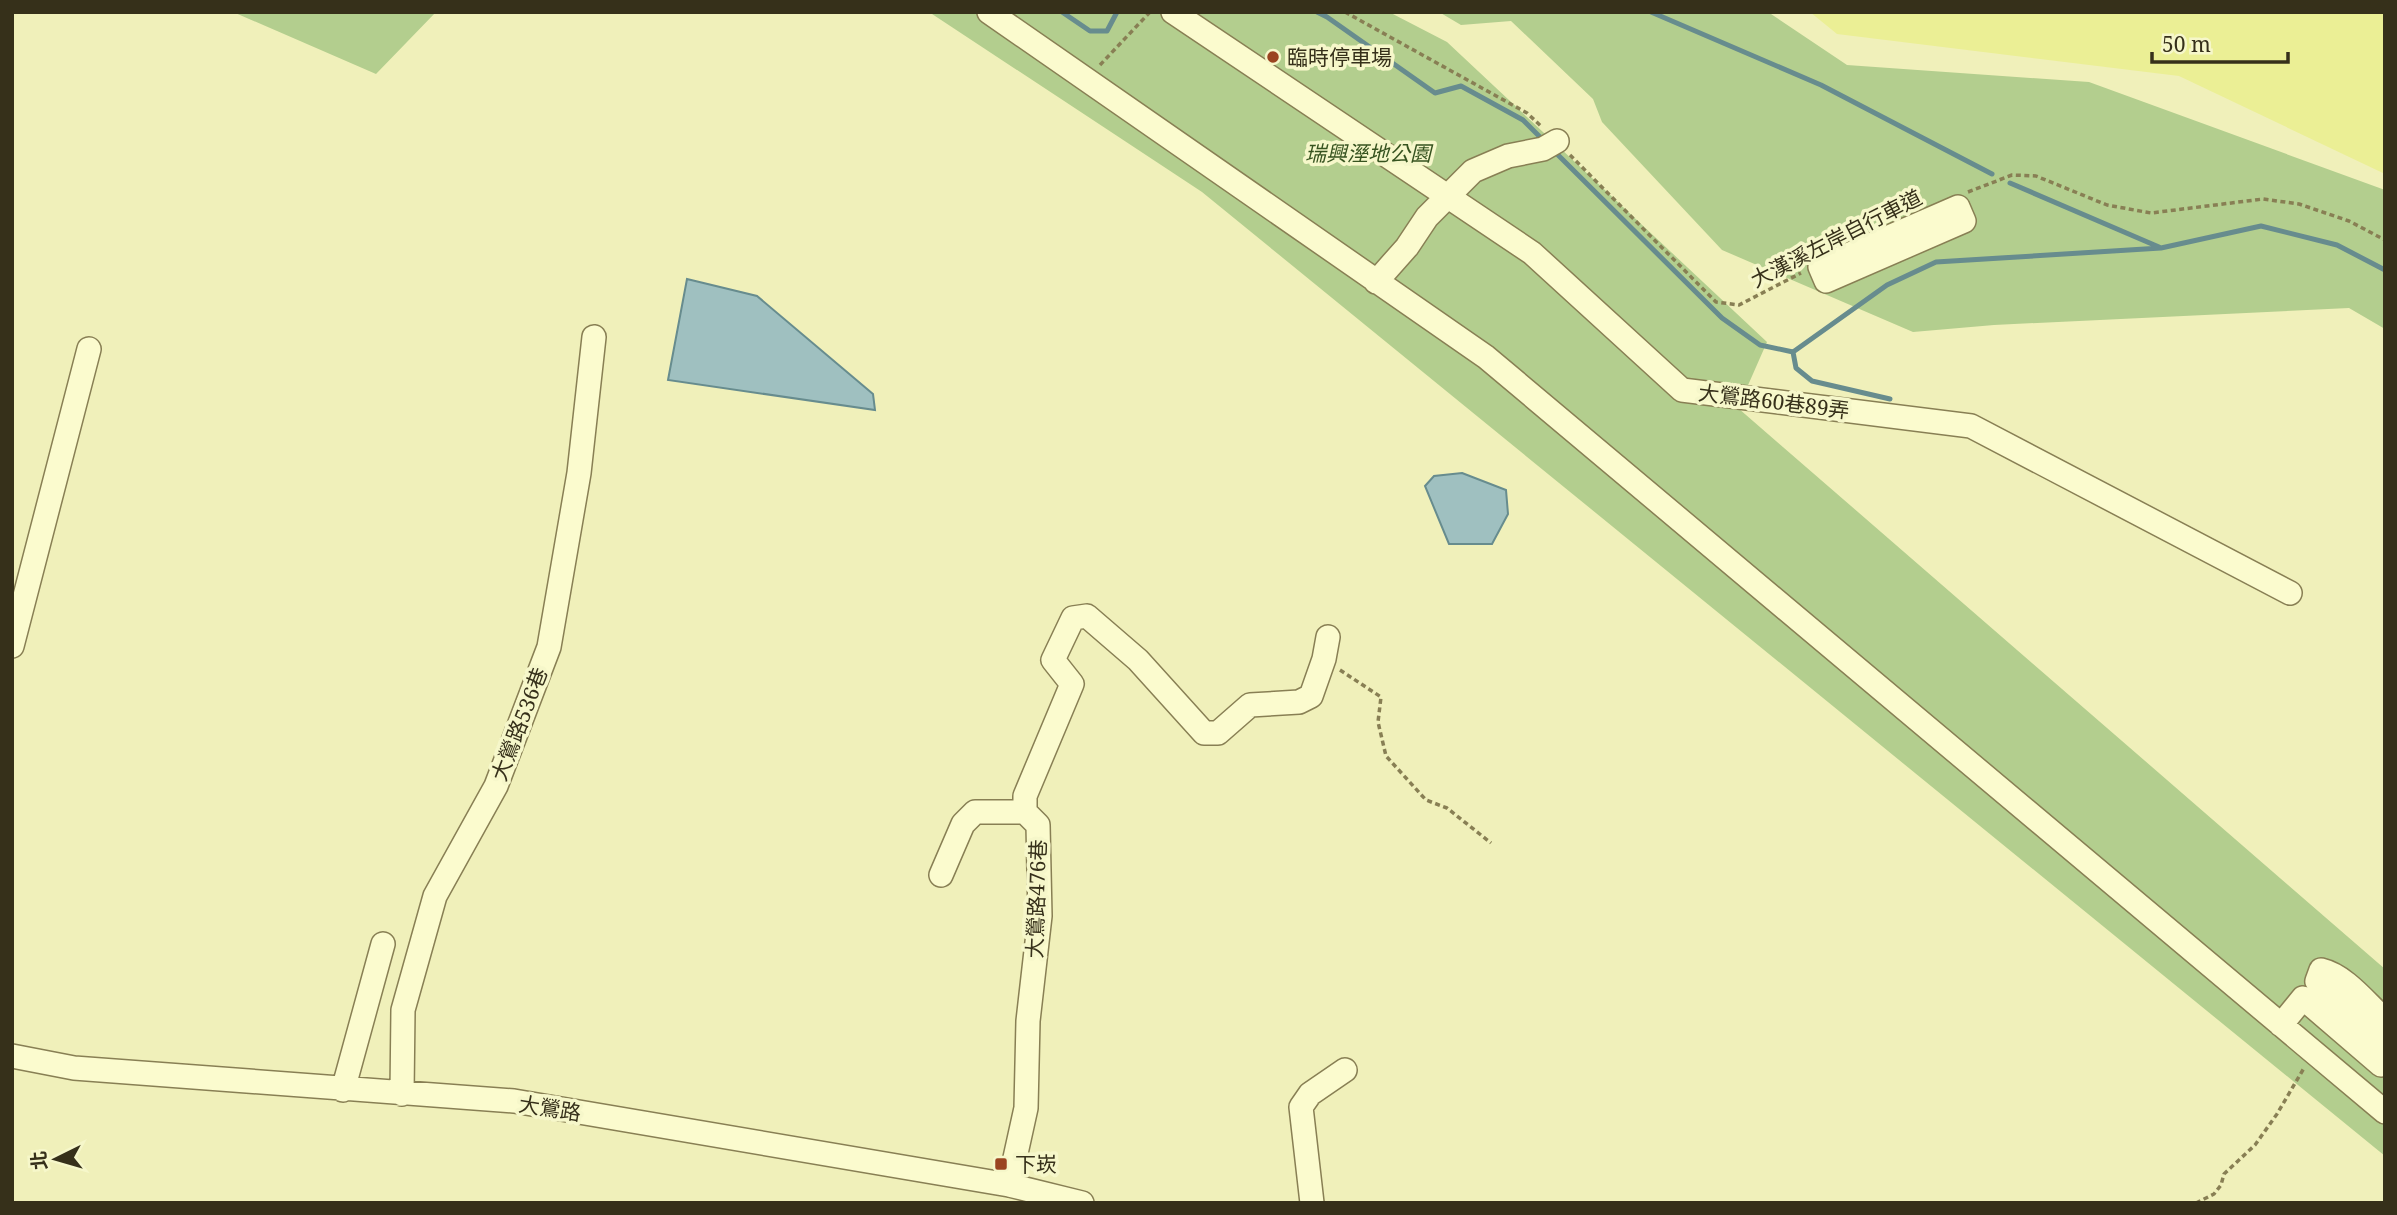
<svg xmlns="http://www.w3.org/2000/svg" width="2397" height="1215" font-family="'Noto Serif','Noto Sans TC',serif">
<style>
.green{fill:#b3ce8e}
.sand{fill:#ebef95}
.water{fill:#9fc0c0;stroke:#678c8e;stroke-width:2}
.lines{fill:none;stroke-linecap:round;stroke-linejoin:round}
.stream{stroke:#678c8e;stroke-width:5}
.minor-casing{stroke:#887f54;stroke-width:26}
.path{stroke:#887f54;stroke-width:3.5;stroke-dasharray:5 3.5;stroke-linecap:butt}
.minor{stroke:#fbfbce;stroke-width:23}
.poi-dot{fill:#9a4420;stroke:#f6f7ca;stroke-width:2.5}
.labels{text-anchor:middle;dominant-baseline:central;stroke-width:7;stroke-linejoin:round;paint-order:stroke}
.poi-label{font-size:21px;fill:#36301a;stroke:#f6f7ca;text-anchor:start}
.park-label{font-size:21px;font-style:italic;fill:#36531f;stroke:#f6f7ca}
.street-label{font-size:21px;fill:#36301a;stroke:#f6f7ca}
</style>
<rect width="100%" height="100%" fill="#f0f0ba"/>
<path class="green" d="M233,12H436L376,74Z
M929,12H1389L1447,42L1767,342L1738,408L2385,969V1156L1202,192Z
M1439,12H1768L1847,65L2089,82L2385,190V329L2349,308L1994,325L1913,332L1722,250L1602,122L1593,99L1511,21L1461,25Z"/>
<path class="sand" d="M1810,12H2385V174L2179,76L1837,34Z"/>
<path class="water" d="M687,279L757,296L873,394L875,410L668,380Z
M1462,473L1506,490L1508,514L1492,544H1449L1425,486L1434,476Z"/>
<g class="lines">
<path class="stream" d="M1062,12L1090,31H1107L1117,12
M1317,12L1327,17L1435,93L1461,86L1523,120L1543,140
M1651,12L1821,85L1992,174
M1553,150L1722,318L1760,345L1793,352L1887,285L1936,262L2161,248L2261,226L2337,245L2385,270
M2010,183L2159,247
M1793,352L1796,368L1812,381L1890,399"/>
<g class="minor-casing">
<path id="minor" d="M989,12L1486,357L2385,1112
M1173,12L1532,253L1682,390L1971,426L2290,593
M1958,207L1964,221L1826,281L1820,267Z
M1376,282L1407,247L1427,217L1473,171L1508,156L1543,149L1557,141
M12,646L89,349
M941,875L963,824L975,812H1025
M2385,1020C2366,1003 2346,976 2321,970L2317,981L2385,1040
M2281,1025L2303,998L2381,1065L2385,1061
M12,1056L74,1068L514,1101L1009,1185L1082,1203
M343,1090L383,944
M402,1094L403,1010L435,896L496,786L549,647L579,473L594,337
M1009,1185L1026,1108L1028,1021L1040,916L1038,825L1025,812V796L1072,684L1053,660L1073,618L1087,616L1138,660L1204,733H1218L1250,705L1299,702L1311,696L1324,659L1328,637
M1312,1203L1301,1107L1310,1094L1345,1070"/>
</g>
<path class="path" d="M1345,12L1527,113L1542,127
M1100,65L1150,12
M1570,155L1716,302L1739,305L1801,273
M1968,192L2012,175L2036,176L2107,205L2151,213L2263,199L2299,204L2349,221L2385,240
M1340,670L1381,697L1378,722L1386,756L1426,800L1447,808L1491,843
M2196,1203L2214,1194L2221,1185L2224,1174L2255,1145L2277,1114L2304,1068"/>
<use href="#minor" class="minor"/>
</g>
<g class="poi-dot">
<circle cx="1273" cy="57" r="7"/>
<rect x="994" y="1157" width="14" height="14" rx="3.5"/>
</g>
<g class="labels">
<g class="poi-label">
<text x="1287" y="57">臨時停車場</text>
<text x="1015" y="1164">下崁</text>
</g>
<g class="park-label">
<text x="1368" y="153">瑞興溼地公園</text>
</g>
<g class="street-label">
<text transform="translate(1836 238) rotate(-27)">大漢溪左岸自行車道</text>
<text transform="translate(1774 401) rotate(7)">大鶯路60巷89弄</text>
<text transform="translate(519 724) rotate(-69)">大鶯路536巷</text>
<text transform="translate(1036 899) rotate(-88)">大鶯路476巷</text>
<text transform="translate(550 1108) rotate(9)">大鶯路</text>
</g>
</g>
<rect width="2397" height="1215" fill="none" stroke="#36301a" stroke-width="28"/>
<g transform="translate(56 1159) rotate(265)" stroke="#f6f7ca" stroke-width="5" paint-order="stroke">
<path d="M0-5L12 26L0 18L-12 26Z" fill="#36301a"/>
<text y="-10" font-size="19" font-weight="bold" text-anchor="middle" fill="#36301a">北</text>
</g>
<path d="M2152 52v10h136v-10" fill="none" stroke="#36301a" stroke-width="3.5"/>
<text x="2162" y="52" font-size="21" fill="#36301a" stroke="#f6f7ca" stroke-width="5" paint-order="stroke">50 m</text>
</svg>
